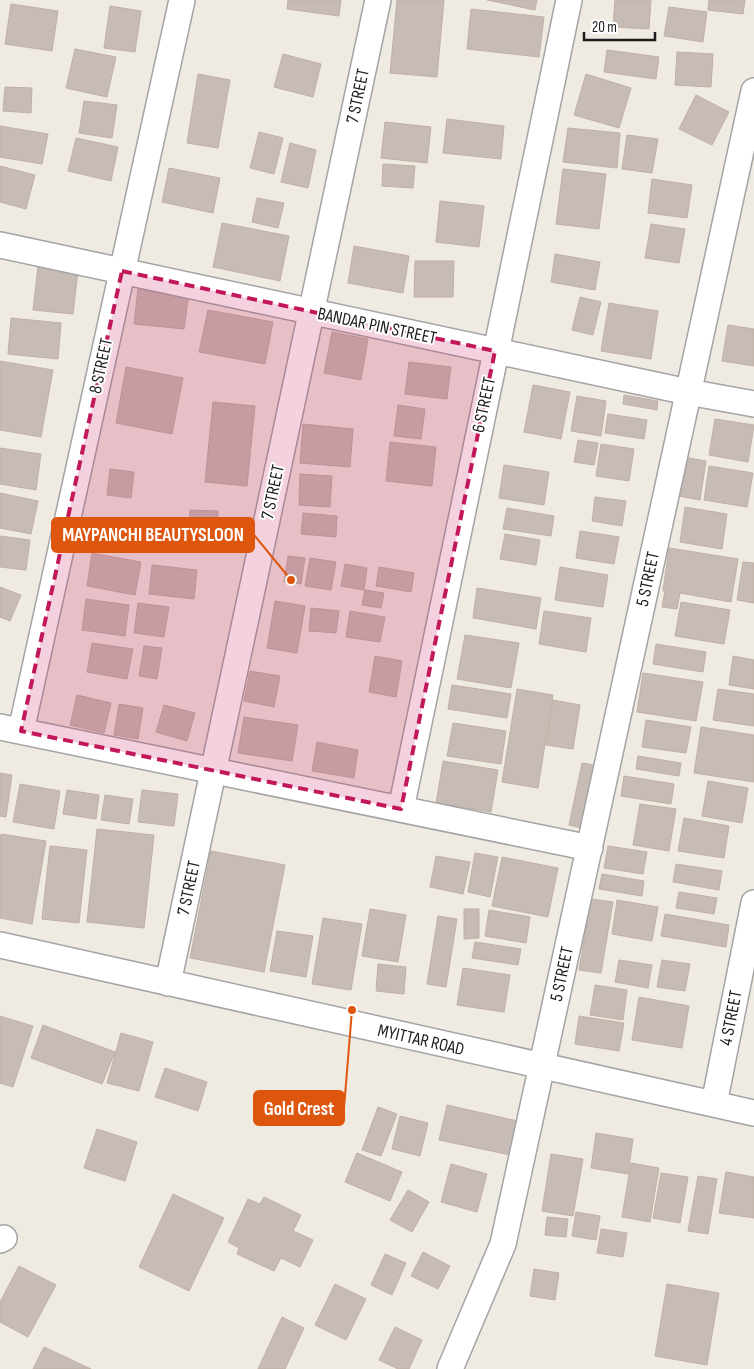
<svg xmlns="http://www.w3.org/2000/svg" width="754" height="1369" font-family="'Sofia Sans Condensed',sans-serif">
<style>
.building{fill:#c7bcb5;stroke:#c1afa3}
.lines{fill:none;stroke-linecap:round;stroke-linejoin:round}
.minor-casing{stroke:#a4a4a4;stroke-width:28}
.minor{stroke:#fff;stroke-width:25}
.marked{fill:#c2185b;fill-opacity:0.2;stroke:#c2185b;stroke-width:4;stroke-dasharray:10 6;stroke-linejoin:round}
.labels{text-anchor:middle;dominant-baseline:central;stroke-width:4;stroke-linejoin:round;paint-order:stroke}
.street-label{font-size:18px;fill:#1d1d1d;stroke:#fff}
.leader{fill:none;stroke:#de560d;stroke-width:2}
.callout-dot{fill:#de560d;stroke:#fff;stroke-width:2}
.callout{fill:#de560d;stroke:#de560d;stroke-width:2}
.callout-label{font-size:19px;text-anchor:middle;font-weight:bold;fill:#fff}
</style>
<rect width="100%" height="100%" fill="#efeae2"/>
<path class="building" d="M288,0H341L339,16L287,9Z
M397,0H444L437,77L390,73Z
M487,0H537L535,10Z
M615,0H651L649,29L613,27Z
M709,0H745L743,14L708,10Z
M11,4L58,11L52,51L5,44Z
M110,6L141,11L135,52L104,48Z
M669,7L707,12L703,42L664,36Z
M471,9L544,17L539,57L467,49Z
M75,49L116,57L107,97L66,88Z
M607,50L659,57L656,79L604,72Z
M677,52L713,54L711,87L675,85Z
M283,54L321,64L313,97L274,87Z
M198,74L230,80L218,148L187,143Z
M586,74L631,88L619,128L574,115Z
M5,87L32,88L31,113L3,111Z
M696,95L729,112L712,145L679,129Z
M84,101L117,105L112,138L79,133Z
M447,119L504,126L501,159L443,153Z
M385,122L431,127L427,163L381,158Z
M0,126L48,134L42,164L0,157Z
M568,128L620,133L617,168L563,162Z
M259,132L283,138L274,174L250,168Z
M627,135L658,139L652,173L622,169Z
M76,138L118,147L111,181L68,171Z
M290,143L316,150L308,188L281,182Z
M383,164L415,166L413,188L382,186Z
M0,166L35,175L26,209L0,202Z
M169,168L220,178L213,213L162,202Z
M563,169L606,174L599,229L556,224Z
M652,179L692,185L687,218L648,213Z
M257,198L284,203L278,228L252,222Z
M440,201L484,206L479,247L436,242Z
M222,223L289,236L280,281L213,267Z
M651,224L685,229L679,263L645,258Z
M354,246L409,256L403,293L348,283Z
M555,254L600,262L595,290L551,282Z
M415,261H454L453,297H414Z
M38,266L78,271L73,314L33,310Z
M138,288L189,293L184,329L134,324Z
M580,297L601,302L593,335L572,330Z
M609,303L658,311L651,359L601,351Z
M208,310L273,322L265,364L199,352Z
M11,318L61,323L58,359L8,354Z
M728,325L754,329V366L722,361Z
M332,332L368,339L361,380L324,373Z
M0,361L53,370L41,437L0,430Z
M409,362L451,367L447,399L405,394Z
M126,367L183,378L172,434L116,423Z
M533,385L570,392L561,439L524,432Z
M624,395L658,401L657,410L623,404Z
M577,396L606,401L601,436L571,431Z
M213,402L255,406L247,486L205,482Z
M398,405L425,409L421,439L394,436Z
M608,414L647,420L644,439L605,433Z
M715,419L754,425L748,462L709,455Z
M303,424L353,429L350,467L300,463Z
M578,440L598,443L594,465L574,462Z
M390,442L436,447L432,486L386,481Z
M601,444L634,449L629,481L596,476Z
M0,448L41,454L36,490L0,484Z
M684,457L706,461L700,500L678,496Z
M504,465L549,472L544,505L499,498Z
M709,466L753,473L747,507L704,500Z
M110,469L134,472L131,498L107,495Z
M300,474L332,476L330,507L299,505Z
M0,493L38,501L31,534L0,528Z
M595,497L626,501L622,526L592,521Z
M685,507L727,514L722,549L680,542Z
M507,508L554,516L551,536L503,529Z
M190,510L218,511L216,552L188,551Z
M303,513L337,516L336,537L301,534Z
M108,520L148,523L145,552L105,549Z
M580,531L619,537L614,564L576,558Z
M505,534L540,540L536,565L500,559Z
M0,536L30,540L26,570L0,567Z
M669,548L738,559L731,602L680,593L677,609L662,607L665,591H663Z
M92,553L141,562L135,595L87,586Z
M288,556L305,558L301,584L284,582Z
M310,558L336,562L331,590L305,586Z
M743,562L754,563V603L737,600Z
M345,564L367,568L364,590L341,586Z
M152,565L197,570L194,599L149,594Z
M379,567L414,573L411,592L376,586Z
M560,567L608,575L603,607L555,600Z
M0,587L21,595L10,621L0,617Z
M477,588L541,598L536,629L473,618Z
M365,590L384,593L381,608L362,605Z
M86,599L129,605L125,636L82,630Z
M275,601L305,606L297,653L267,648Z
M681,602L730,610L724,644L675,636Z
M138,603L169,607L164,637L134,633Z
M311,608L339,611L336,633L309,631Z
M350,611L385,617L380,642L346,637Z
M544,611L591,618L586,652L539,644Z
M465,635L519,643L511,688L457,679Z
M92,643L133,649L127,679L87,672Z
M656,644L706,652L703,672L653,664Z
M144,646L162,648L157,679L139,676Z
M375,656L402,661L396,697L369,692Z
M733,656L754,660V689L729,685Z
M250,671L280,676L274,707L244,701Z
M643,673L703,682L696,721L637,712Z
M452,685L511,694L507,718L448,709Z
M517,689L553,695L538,788L502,782Z
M718,689L754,694V726L713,720Z
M77,695L111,703L104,733L70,725Z
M553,700L580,705L573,749L546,745Z
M119,704L143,708L138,739L114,735Z
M164,705L195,713L187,741L156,732Z
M244,717L298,725L292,761L238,753Z
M646,720L691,727L686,753L642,747Z
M453,723L506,731L501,764L447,756Z
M701,727L754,735V782L694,773Z
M317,742L358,750L354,778L312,771Z
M638,756L681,763L679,776L636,769Z
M443,761L498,770L491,812L436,803Z
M582,763L599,766L586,829L569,825Z
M0,773L12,775L6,817L0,816Z
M624,776L674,784L671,804L621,796Z
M708,781L748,788L742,823L702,816Z
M20,784L60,791L54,829L13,822Z
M67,790L99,795L96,819L63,814Z
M142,790L178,794L174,826L138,822Z
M105,795L133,799L129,824L101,820Z
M640,804L676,809L669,851L633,845Z
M684,818L729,826L724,858L678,851Z
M97,829L154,835L144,928L87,922Z
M1,834L46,841L32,924L0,918V842Z
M50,846L87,850L79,923L42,919Z
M608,846L647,852L643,874L604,868Z
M211,851L285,865L264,972L190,958Z
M475,853L498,857L490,897L468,892Z
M436,856L470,862L463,894L430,887Z
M502,857L558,868L548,917L492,906Z
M676,864L722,871L719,890L673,882Z
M602,874L644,881L642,896L599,889Z
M679,892L717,898L714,914L676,908Z
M591,899L613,902L601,973L579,970Z
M617,900L658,907L652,941L612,934Z
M370,909L406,915L398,962L362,956Z
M464,909H479V938L464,939Z
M489,910L530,917L526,943L485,936Z
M665,914L729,925L726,947L661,936Z
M438,916L457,919L446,987L427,984Z
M323,918L362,924L351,990L312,984Z
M277,931L313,936L306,977L270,971Z
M475,942L521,949L518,965L472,958Z
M619,960L652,965L648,988L615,982Z
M662,960L690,964L685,991L657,987Z
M378,964L406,967L404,994L376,991Z
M463,968L510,975L504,1012L457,1005Z
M595,985L627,990L623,1020L590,1015Z
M639,997L689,1006L682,1048L632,1040Z
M0,1016L33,1026L13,1087L0,1083Z
M579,1016L624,1023L619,1051L575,1044Z
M43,1025L115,1052L102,1084L31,1058Z
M121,1033L153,1042L139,1091L107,1083Z
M165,1068L207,1082L198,1111L155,1097Z
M447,1105L522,1122L515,1156L439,1140Z
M378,1107L397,1114L381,1156L362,1150Z
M400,1116L428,1123L420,1156L392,1149Z
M97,1129L137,1142L125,1181L84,1168Z
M596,1133L633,1139L628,1174L591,1168Z
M357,1153L402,1172L390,1201L345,1182Z
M551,1154L583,1159L573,1216L542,1211Z
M631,1163L659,1168L650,1222L622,1217Z
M451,1164L487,1174L477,1212L441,1202Z
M726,1172L754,1177V1218L719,1213Z
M661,1173L688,1177L680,1223L653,1218Z
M698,1176L717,1179L708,1234L688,1231Z
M408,1190L429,1202L412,1232L390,1220Z
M173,1194L224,1218L189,1291L139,1267Z
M264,1197L301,1215L293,1231L313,1240L300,1267L281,1258L274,1271L237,1254L239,1248L228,1242L248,1199L260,1204Z
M576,1212L600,1216L596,1240L572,1236Z
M547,1217L568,1219L566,1237L545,1235Z
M601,1229L627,1233L623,1257L597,1253Z
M423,1252L450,1266L438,1289L411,1276Z
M385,1254L406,1263L392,1295L371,1285Z
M19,1266L56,1285L28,1337L0,1322V1302Z
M534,1269L559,1273L555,1300L530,1296Z
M335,1284L366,1299L346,1340L315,1325Z
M667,1284L719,1293L707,1365L655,1356Z
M282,1317L304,1328L285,1369H258Z
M395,1327L422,1340L409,1369H398L379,1360Z
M44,1347L91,1369H33Z"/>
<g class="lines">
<g class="minor-casing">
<path id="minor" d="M0,245L688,392L754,404
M0,727L590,848
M21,731L182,0
M401,809L569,0
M0,945L754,1113
M168,983L378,0
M714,1104L754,903
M0,1240L4,1238
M450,1369L503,1244L754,91"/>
</g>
<use href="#minor" class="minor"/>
</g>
<path class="marked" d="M122,271L495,351L401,809L21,731Z"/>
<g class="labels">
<g class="street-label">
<text transform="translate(358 96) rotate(-78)">7 STREET</text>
<text transform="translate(377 326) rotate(12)">BANDAR PIN STREET</text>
<text transform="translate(101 366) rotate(-78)">8 STREET</text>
<text transform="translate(484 405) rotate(-78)">6 STREET</text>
<text transform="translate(273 492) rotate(-78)">7 STREET</text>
<text transform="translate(648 579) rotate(-78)">5 STREET</text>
<text transform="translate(189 888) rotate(-78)">7 STREET</text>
<text transform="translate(562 974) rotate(-78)">5 STREET</text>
<text transform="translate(731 1018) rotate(-79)">4 STREET</text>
<text transform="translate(421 1040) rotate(13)">MYITTAR ROAD</text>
</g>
</g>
<path class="leader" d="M291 580L254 535M352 1010L344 1108"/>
<g class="callout-dot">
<circle cx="291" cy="580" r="5"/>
<circle cx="352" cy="1010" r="5"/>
</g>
<g class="callout">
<rect x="52" y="518" width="202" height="34" rx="5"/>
<rect x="254" y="1091" width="90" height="34" rx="5"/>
</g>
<g class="callout-label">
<text x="153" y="541">MAYPANCHI BEAUTYSLOON</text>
<text x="299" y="1115">Gold Crest</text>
</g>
<path d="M584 32v8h71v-8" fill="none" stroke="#1d1d1d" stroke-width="2.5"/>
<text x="592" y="32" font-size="15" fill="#1d1d1d" stroke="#ffffff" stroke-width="4" paint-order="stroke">20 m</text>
</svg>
